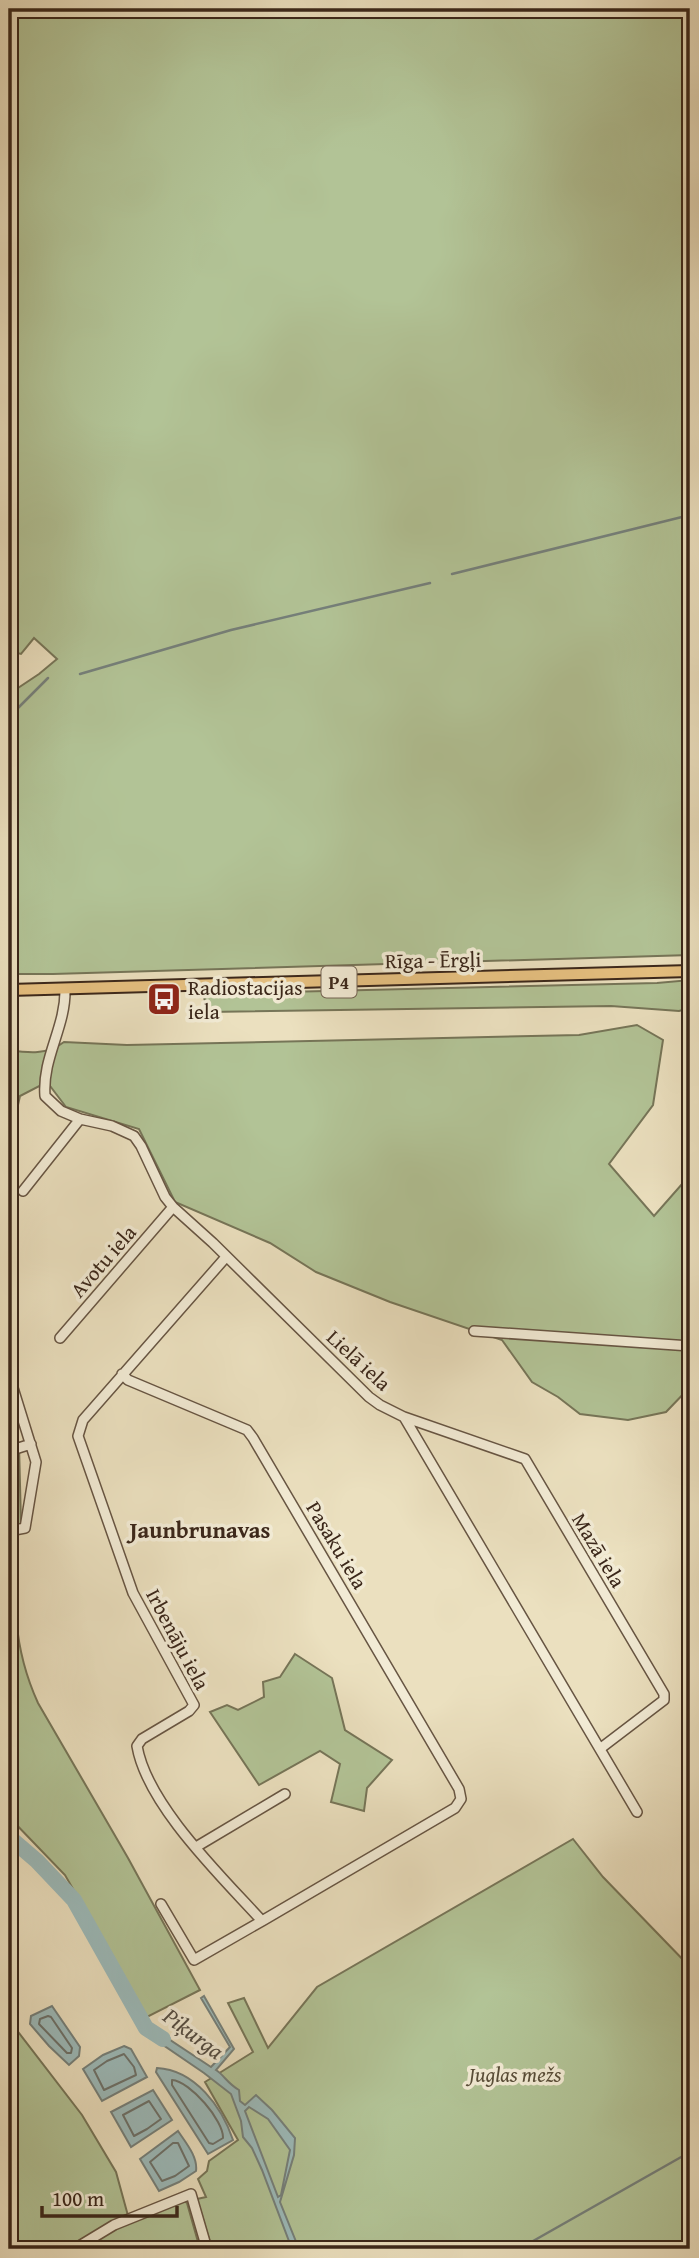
<svg xmlns="http://www.w3.org/2000/svg" width="699" height="2258" font-family="'Gentium Book Plus',serif">
<style>
.green{fill:#b2c396;stroke:#767558;stroke-width:2}
.water{fill:#9cbbbb;stroke:#75807b;stroke-width:2;fill-rule:evenodd}
.lines{fill:none;stroke-linecap:round;stroke-linejoin:round}
.shore{stroke:#6c716a;stroke-width:2}
.stream{stroke:#75807b;stroke-width:2.5}
.river{stroke:#9cbbbb;stroke-width:16}
.minor-casing{stroke:#675543;stroke-width:12}
.major-casing{stroke:#3b271a;stroke-width:14}
.minor{stroke:#f2ebd5;stroke-width:9}
.major{stroke:#e6c080;stroke-width:10}
.labels{text-anchor:middle;dominant-baseline:central;stroke-width:7;stroke-linejoin:round;paint-order:stroke}
.shield{fill:#f2ebd5;stroke:#726252;stroke-width:2}
.shield-label{font-size:19px;font-weight:bold;fill:#3b271a}
.street-label{font-size:21px;fill:#3b271a;stroke:#f2ebd5}
.poi-label{font-size:21px;fill:#3b271a;stroke:#f2ebd5;text-anchor:start}
.park-label{font-size:21px;font-style:italic;fill:#594e39;stroke:#f2ebd5}
.neighbourhood-label{font-size:23px;font-weight:bold;fill:#3b271a;stroke:#f2ebd5}
.water-label{font-size:23px;font-style:italic;fill:#534c42;stroke:#f2ebd5}
</style>
<rect width="100%" height="100%" fill="#ebe0bf"/>
<filter id="stains"><feTurbulence type="fractalNoise" baseFrequency=".00286" numOctaves="4"/><feColorMatrix values="0 0 0 0 .2 0 0 0 0 .09 0 0 0 0 .02 0 0 0 .5 -.17"/></filter>
<radialGradient id="worn" r=".72"><stop offset=".6" stop-color="#630" stop-opacity="0"/><stop offset="1" stop-color="#630" stop-opacity=".3"/></radialGradient>
<path class="green" d="M9,9H690V955L53,974H9V694L39,674L57,659L34,638L21,654L9,651Z
M690,980V1008L679,1011L611,1006L208,1012L203,994L657,983Z
M637,1025L663,1040L653,1105L609,1164L654,1216L690,1175V1387L666,1412L628,1420L580,1414L558,1397L532,1382L502,1340L390,1302L316,1272L270,1243L175,1202L139,1129L66,1107L47,1082L20,1096L16,1114L9,1113V1050C29,1053 47,1055 64,1042L127,1045L579,1035Z
M9,1406L19,1445L21,1524L9,1527Z
M18,1535C13,1596 12,1646 38,1703L128,1858L200,1990L147,2017L65,1875L9,1817V1537Z
M295,1654L332,1678L345,1730L392,1760L367,1788L364,1811L331,1802L340,1764L320,1751L259,1785L210,1712L227,1705L238,1710L264,1697L263,1682L280,1677Z
M573,1839L603,1877L690,1967V2249H300L288,2229L293,2249H212L197,2199L206,2197L198,2179L207,2171L209,2161L238,2140L205,2082L253,2052L228,2003L244,1998L268,2048L317,1987Z
M9,2020L82,2115L116,2172L130,2223L184,2201L187,2203L200,2249H9Z"/>
<path class="water" d="M204,1996L234,2049L216,2070C225,2076 227,2083 239,2090L240,2101L245,2105L256,2095L272,2110L295,2138L294,2155L280,2202L299,2249H292L262,2170L252,2148L243,2137L241,2121L231,2094L204,2073L141,2030L149,2026L211,2067L230,2047L201,1998ZM249,2107L268,2119L290,2150L281,2195L278,2197L245,2111Z
M52,2006L80,2047L79,2056L69,2065L49,2046L30,2024L31,2016Z
M124,2046L131,2049L147,2077L102,2101L83,2069L103,2055Z
M157,2068C195,2070 222,2107 233,2140L208,2154L156,2072Z
M153,2090L172,2120L131,2147L111,2112Z
M178,2131C186,2143 198,2157 196,2171L179,2182L159,2191L140,2159Z"/>
<g class="lines">
<path class="shore" d="M48,2016L51,2017L72,2048L71,2053H67L39,2024L40,2019Z
M124,2054L134,2067L136,2075L104,2090L94,2070L107,2061Z
M172,2080C190,2081 224,2121 223,2138L213,2144L209,2143L172,2085Z
M149,2101L161,2119L147,2129L134,2136L123,2115Z
M173,2143H178L189,2166L175,2176L162,2181L150,2162Z"/>
<path class="stream" d="M452,574L690,515
M80,674L231,630L430,583
M9,717L48,678
M519,2249L690,2152"/>
<path class="river" d="M9,1837L37,1861L74,1900L146,2028L163,2039"/>
<g class="minor-casing">
<path id="minor" d="M65,989C66,1027 42,1057 45,1096L61,1111L80,1119L112,1126L134,1136L141,1146L165,1197L173,1207L213,1243L369,1397L380,1405L404,1417L637,1812
M23,1191L80,1119
M474,1331L690,1346
M60,1338L173,1207
M122,1374L128,1380L247,1430L253,1438L459,1789L461,1799L455,1808L262,1921C222,1877 147,1805 137,1746L142,1739L189,1711L194,1705L133,1593L78,1436L83,1420L226,1257
M9,1375L36,1462L25,1528L9,1531
M404,1417L525,1459L664,1694V1700L601,1748
M9,1451L31,1444
M196,1847L285,1794
M161,1904L194,1960L262,1921
M79,2249L81,2245L114,2225L191,2194L207,2249"/>
</g>
<g class="major-casing">
<path id="major" d="M9,990L690,971"/>
</g>
<use href="#minor" class="minor"/>
<use href="#major" class="major"/>
</g>
<defs>
<g id="bus-square" transform="scale(1.75)"><rect x="-9" y="-9" width="18" height="18" rx="4" fill="#8f2418" stroke="#f2ebd5"/><path d="M-5-6H5V4H4V6H2V4H-2V6H-4V4H-5ZM-3.5-4V0h7V-4ZM-3.5 1.2v1.5H-2V1.2ZM2 1.2v1.5H3.5V1.2Z" fill="#fff"/></g>
</defs>
<g fill-rule="evenodd">
<use href="#bus-square" x="164" y="999"/>
</g>
<g class="labels">
<rect class="shield" x="321.5" y="966.5" width="35" height="31" rx="5"/>
<g class="shield-label">
<text x="339" y="982">P4</text>
</g>
<g class="street-label">
<text transform="translate(433 960) rotate(-1)">Rīga - Ērgļi</text>
<text transform="translate(103 1261) rotate(-49)">Avotu iela</text>
<text transform="translate(359 1360) rotate(43)">Lielā iela</text>
<text transform="translate(337 1545) rotate(59)">Pasaku iela</text>
<text transform="translate(599 1550) rotate(59)">Mazā iela</text>
<text transform="translate(178 1639) rotate(62)">Irbenāju iela</text>
</g>
<g class="poi-label">
<text x="188" y="987">Radiostacijas<tspan x="188" dy="24">iela</tspan></text>
</g>
<g class="park-label">
<text x="515" y="2074">Juglas mežs</text>
</g>
<g class="neighbourhood-label">
<text x="200" y="1529">Jaunbrunavas</text>
</g>
<g class="water-label">
<text transform="translate(194 2033) rotate(37)">Piķurga</text>
</g>
</g>
<rect width="699" height="2258" fill="none" stroke="#ebe0bf" stroke-width="35"/>
<rect x="10" y="10" width="678" height="2237" fill="none" stroke="#3b271a" stroke-width="3.5"/>
<rect x="18" y="18" width="664" height="2223" fill="none" stroke="#3b271a" stroke-width="2"/>
<path d="M42 2206v10h135v-10" fill="none" stroke="#3b271a" stroke-width="3.5"/>
<text x="52" y="2206" font-size="21" fill="#3b271a" stroke="#f2ebd5" stroke-width="5" paint-order="stroke">100 m</text>
<rect width="100%" height="100%" filter="url(#stains)"/>
<rect width="100%" height="100%" fill="url(#worn)"/>
</svg>
